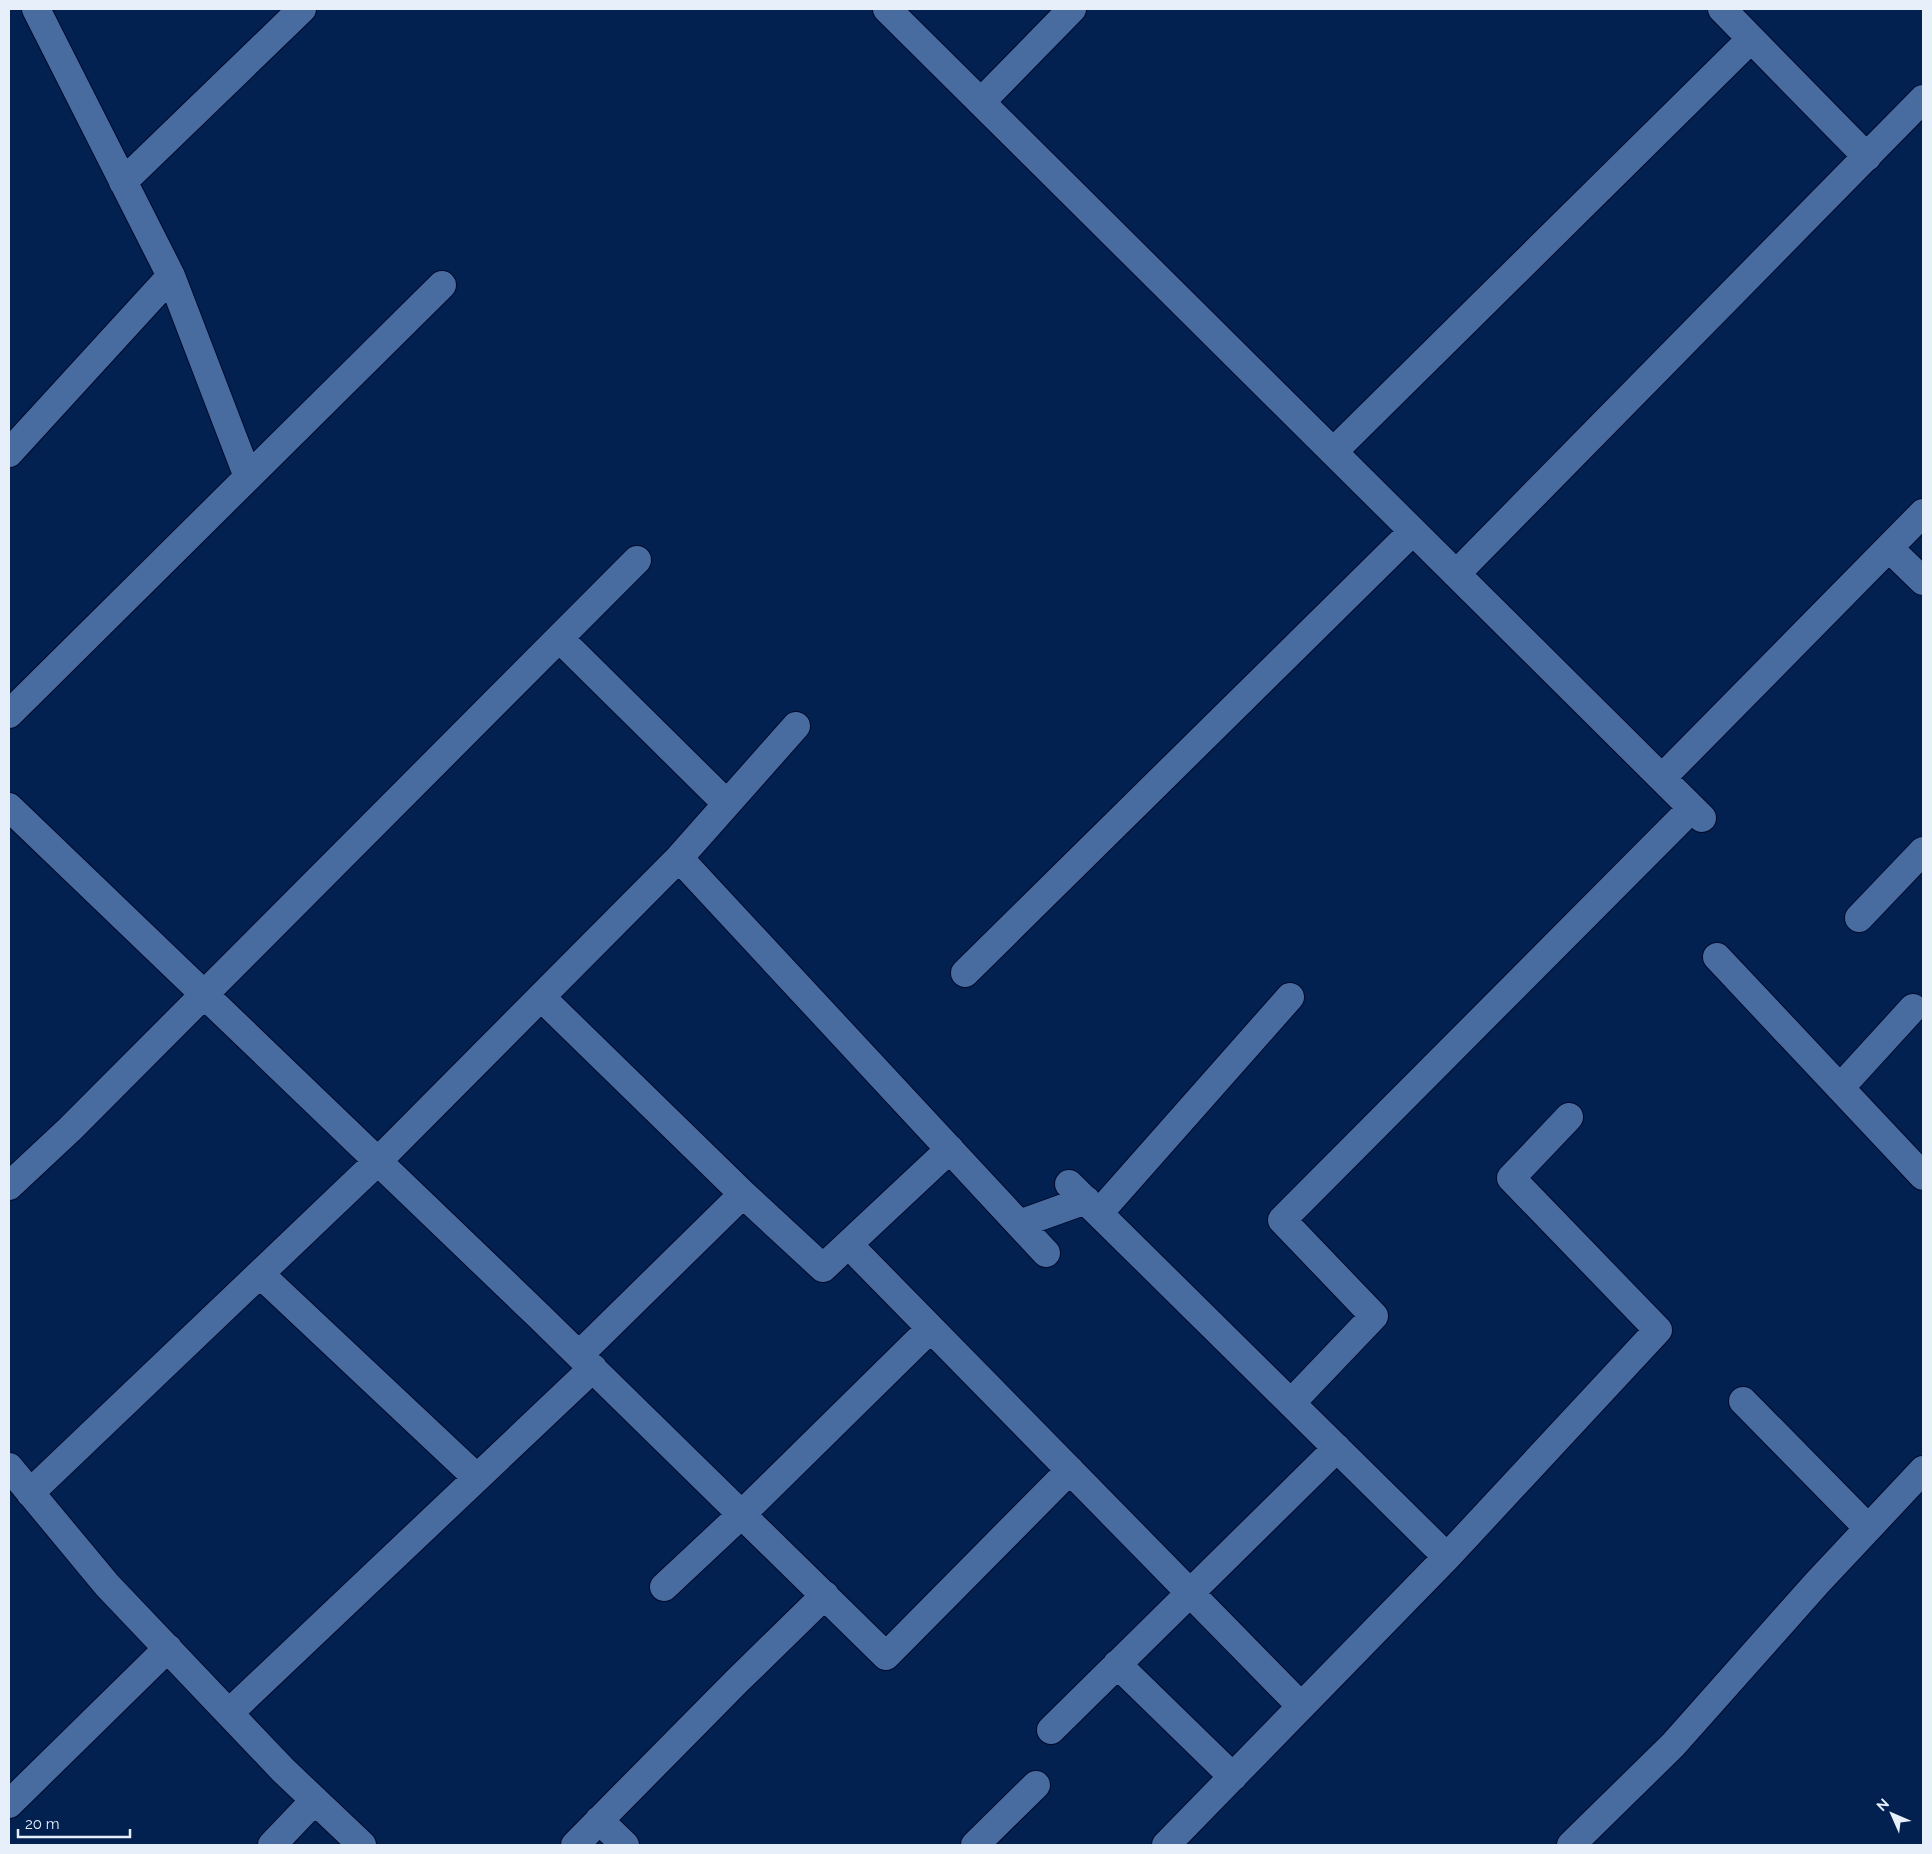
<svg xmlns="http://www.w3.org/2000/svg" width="1932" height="1854" font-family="Raleway,sans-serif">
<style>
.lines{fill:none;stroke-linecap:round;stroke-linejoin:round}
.minor-casing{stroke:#000a2c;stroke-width:30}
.minor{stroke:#486ba0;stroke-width:28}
</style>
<rect width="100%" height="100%" fill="#022150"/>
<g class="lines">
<g class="minor-casing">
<path id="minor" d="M887,9L1702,818
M1722,9L1867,157
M981,102L1072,9
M123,182L302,9
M171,276L248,477
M1333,452L1751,39
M9,453L171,276L36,9
M1889,548L1923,581
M1456,574L1923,99
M559,638L727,804
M9,714L442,285
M1662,778L1923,513
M9,807L539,1316L886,1656L1070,1470
M679,858L1046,1253
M1859,918L1923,851
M1717,957L1923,1176
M965,973L1413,531
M541,997L743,1194L823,1268L950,1149
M1840,1088L1913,1008
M1069,1184L1447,1557
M9,1186L70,1129L637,560
M1099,1213L1290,997
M1019,1224L1086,1200
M849,1245L1301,1706
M260,1274L477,1478
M579,1355L743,1194
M1743,1401L1868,1528
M1291,1403L1374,1316L1282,1220L1692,808
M9,1467L107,1585L283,1770L362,1845
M30,1493L378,1161L679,858L796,726
M664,1587L742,1514L930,1329
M1117,1664L1233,1777
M229,1713L593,1368
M1051,1730L1337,1448
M9,1804L168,1648
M599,1820L625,1845
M272,1845L315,1800
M575,1845L737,1681L825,1595
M975,1845L1036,1785
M1166,1845L1447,1557L1658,1330L1511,1178L1569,1117
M1571,1845L1673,1745L1817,1583L1923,1470"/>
</g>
<use href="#minor" class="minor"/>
</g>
<rect width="1932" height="1854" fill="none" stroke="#e7effb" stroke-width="20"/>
<g transform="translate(1892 1814) rotate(315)" stroke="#022150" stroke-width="4" paint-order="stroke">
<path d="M0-4L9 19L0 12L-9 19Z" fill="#e7effb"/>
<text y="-8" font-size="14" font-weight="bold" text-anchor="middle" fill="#e7effb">N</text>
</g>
<path d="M18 1829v8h112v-8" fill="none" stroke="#e7effb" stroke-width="2.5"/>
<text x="25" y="1829" font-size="15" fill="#e7effb" stroke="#022150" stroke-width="4" paint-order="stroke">20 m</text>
</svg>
